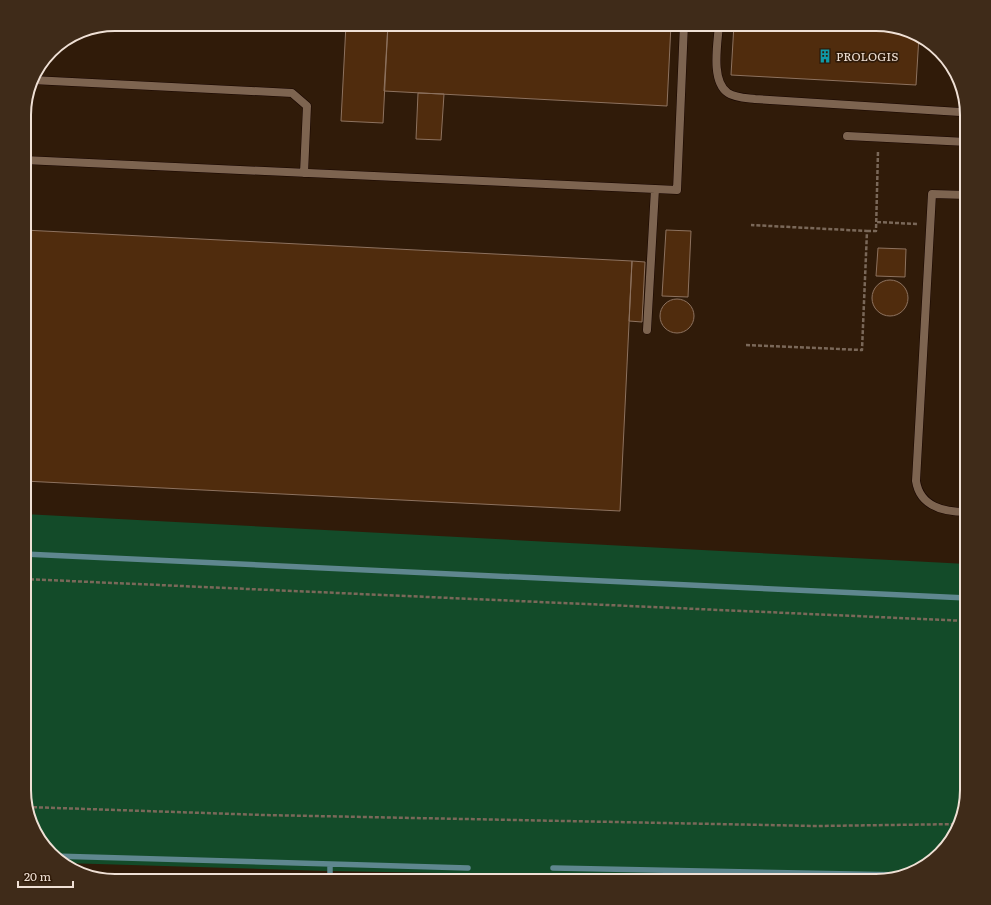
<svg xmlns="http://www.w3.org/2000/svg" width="991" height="905" font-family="Literata,serif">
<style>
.green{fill:#134b29}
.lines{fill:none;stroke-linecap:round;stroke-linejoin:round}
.stream{stroke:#5f878f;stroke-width:5.5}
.building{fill:#502c0d;stroke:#8d725f}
.service-casing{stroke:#170500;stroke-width:9}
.path{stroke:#7a6859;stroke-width:2.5;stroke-dasharray:4 2;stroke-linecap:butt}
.service{stroke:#7d6450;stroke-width:8}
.labels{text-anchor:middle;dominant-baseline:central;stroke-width:3.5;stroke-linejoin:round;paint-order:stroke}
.poi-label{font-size:12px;fill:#efe0d5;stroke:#301b09;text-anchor:start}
.rim{fill:none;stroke:#efe0d5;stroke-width:2}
</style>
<rect width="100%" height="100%" fill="#301b09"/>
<path class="green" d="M24,514L967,564V790L960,825L940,854L910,874L876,881L328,871L64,863L51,854L31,825L24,795Z"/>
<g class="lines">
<path class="stream" d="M24,554L967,598
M53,856L468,868
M330,864V881
M553,868L905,875"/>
</g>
<path class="building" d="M280,24H346V27Z
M346,24H388L383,123L341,121Z
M388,24H671L667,106L384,91Z
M734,24H876L911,31L919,36L916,85L731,75Z
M418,93L444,94L441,140L416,139Z
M24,230L632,261L620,511L24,481Z
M666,230L691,231L688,297L662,296Z
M878,248L906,249L905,277L876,276Z
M632,261L645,262L642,322L629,321Z
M872 298a18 18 0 1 1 36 0a18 18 0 1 1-36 0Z
M660 316a17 17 0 1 1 34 0a17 17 0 1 1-34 0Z"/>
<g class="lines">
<g class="service-casing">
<path id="service" d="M719,24C718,42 710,81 728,93C735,98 747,98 755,99L960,112L967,111
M32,80L292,93L307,106L304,173
M847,136L967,142
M24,160L677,190L684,24
M967,195L932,194L916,481C920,507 944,512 967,512
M647,330L655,189"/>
</g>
<path class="path" d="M877,222L917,224
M867,231H876L878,151
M746,345L862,350L867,231L751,225
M24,579L967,621
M27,807L264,815L816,826L960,824"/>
<use href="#service" class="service"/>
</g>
<defs>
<g id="building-bare" transform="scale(1.08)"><path d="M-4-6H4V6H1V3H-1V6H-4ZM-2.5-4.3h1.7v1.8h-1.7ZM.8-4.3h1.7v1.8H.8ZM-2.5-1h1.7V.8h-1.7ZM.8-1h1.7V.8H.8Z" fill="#0f9aa8" stroke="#301b09" stroke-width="2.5" paint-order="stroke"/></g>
</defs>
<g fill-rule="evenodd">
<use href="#building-bare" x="825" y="56"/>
</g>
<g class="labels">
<g class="poi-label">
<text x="836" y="56">PROLOGIS</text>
</g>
</g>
<path d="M0 0H991V905H0ZM115 31H876A84 84 0 0 1 960 115V790A84 84 0 0 1 876 874H115A84 84 0 0 1 31 790V115A84 84 0 0 1 115 31Z" fill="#3f2b19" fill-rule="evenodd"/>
<path class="rim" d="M115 31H876A84 84 0 0 1 960 115V790A84 84 0 0 1 876 874H115A84 84 0 0 1 31 790V115A84 84 0 0 1 115 31Z"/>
<path d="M18 881v6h55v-6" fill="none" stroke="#efe0d5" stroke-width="2"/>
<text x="24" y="881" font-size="12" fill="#efe0d5" stroke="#301b09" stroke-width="3" paint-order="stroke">20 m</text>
</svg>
